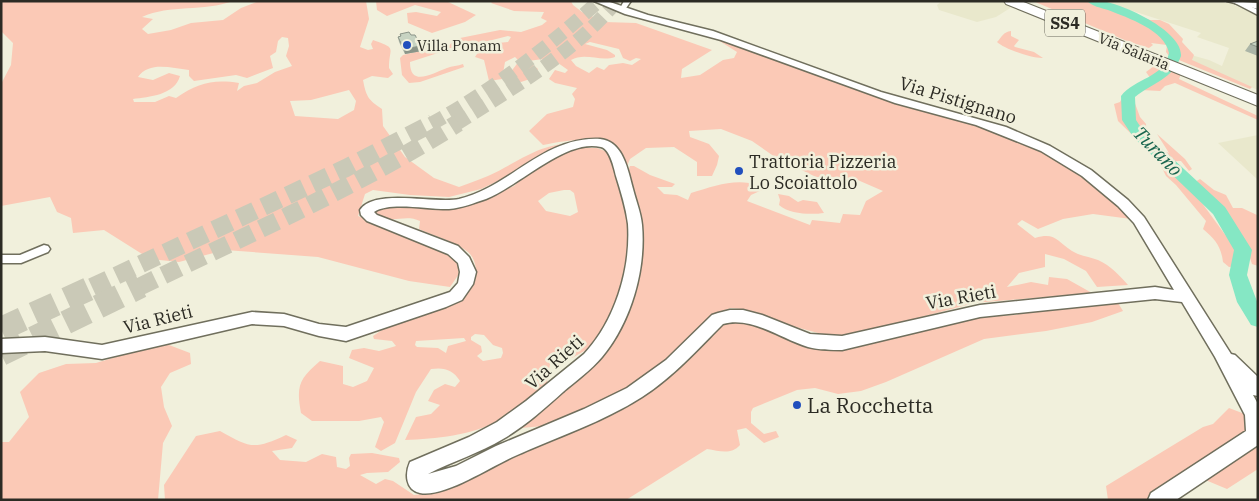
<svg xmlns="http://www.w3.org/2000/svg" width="1259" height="501" font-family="'IBM Plex Serif',serif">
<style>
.built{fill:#e9e8cc}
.green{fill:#fbc9b6;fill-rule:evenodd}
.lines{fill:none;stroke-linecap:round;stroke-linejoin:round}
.river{fill:#85e7c4;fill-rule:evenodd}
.highway-tunnel-far2{stroke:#cac9b7;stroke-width:14;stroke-dasharray:14 7;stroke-linecap:butt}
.highway-tunnel-far1{stroke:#cac9b7;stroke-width:18;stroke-dasharray:18 9;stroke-linecap:butt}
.highway-tunnel{stroke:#cac9b7;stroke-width:24;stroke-dasharray:24 12;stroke-linecap:butt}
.street-casing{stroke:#706f5d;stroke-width:3}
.secondary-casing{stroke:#706f5d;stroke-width:3}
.highway-casing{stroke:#706f5d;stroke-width:2}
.street{fill:#fff;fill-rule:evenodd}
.secondary{fill:#fff;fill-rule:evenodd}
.highway{fill:#fff;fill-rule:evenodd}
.wall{fill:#abb5a7}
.shaded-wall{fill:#8b9488}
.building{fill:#c7d3c2;stroke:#8b9488}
.poi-dot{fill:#214fbd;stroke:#f1f0dc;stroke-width:2}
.labels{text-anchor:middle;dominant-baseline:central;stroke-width:5;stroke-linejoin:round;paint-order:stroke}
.far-poi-label{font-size:15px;fill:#2c2b24;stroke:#f1f0dc;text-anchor:start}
.far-street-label{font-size:15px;fill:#2c2b24;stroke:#f1f0dc}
.shield{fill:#f1f0dc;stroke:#67665b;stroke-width:1}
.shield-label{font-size:16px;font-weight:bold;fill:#2c2b24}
.street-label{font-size:18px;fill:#2c2b24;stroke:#f1f0dc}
.poi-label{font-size:18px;fill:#2c2b24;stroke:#f1f0dc;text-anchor:start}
.water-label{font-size:19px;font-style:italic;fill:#1a664f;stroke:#f1f0dc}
.near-poi-label{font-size:21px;fill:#2c2b24;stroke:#f1f0dc;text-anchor:start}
</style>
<rect width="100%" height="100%" fill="#f1f0dc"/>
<path class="built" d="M942,1H1003L1015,5L996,17L977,22L939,10L937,5Z
M1109,1H1218L1232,4L1258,16V90L1191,62V55L1209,60L1222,66L1229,48L1197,37L1201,33L1108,3Z
M1258,135V180L1218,143Z"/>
<path class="green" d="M1,1H233C204,12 170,4 142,17L153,19L142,29L148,34L171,30L191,23L223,20L241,8L259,1H366L369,19L360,47L368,50L373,49L371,44L373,40C398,49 389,46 389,68L393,74L388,78L372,76L363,80C366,96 368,100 382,109L383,126L405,157L434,178L459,187C469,183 479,180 488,176C519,162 536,145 572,143L536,157L504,178L481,189L449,197L410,195L373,190L365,194L358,216L438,246L458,261L459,274L450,287L409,281L318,257L225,250L179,262L150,259L104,230L73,233L71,218L57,212L50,197L1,206V84L11,65L13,43L1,31ZM282,37L288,38L289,46L286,56L292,66L275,72L257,83L244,86L237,91L239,83C213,79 198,83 176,98L169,96L155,102H134L133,99C149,97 175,95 180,76L169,73L153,80L138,77C149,61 171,68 189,70V76L194,81L236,75L247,78L273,68L270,56L276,52L278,41ZM349,90L356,101L354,110L338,119L295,116L290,101L311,100Z
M376,1H446L476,15L465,22L432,33L408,23L407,13L416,12L437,16L441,12L415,5L387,16L377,10Z
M493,1H571L573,5L582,12L605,22L636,23L712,50L682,69L681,78L700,75L723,60L734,58L737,52L710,35L812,71L865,93L981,125L1032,144L1098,185L1131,219L1093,214L1063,219L1038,229L1022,220L1017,224L1035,238C1056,232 1056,241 1072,251C1080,256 1090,257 1098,260C1110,265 1120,276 1128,285L1097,287L1086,271L1064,259L1045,254V267L1019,273L1007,287L1031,282L1048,285L1049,277L1067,279L1092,293L974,303L870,331L833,337L781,323L741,309L731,308L719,312L706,322L661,367L616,396L544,426L520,428L605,352L615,340L638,276L625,178L630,166H634L650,175L675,184L672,187H657L664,194L677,195L688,200L691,193C715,186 734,178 759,185L762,190L751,195L747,201L810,225L812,220L840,223L843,214L860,215L866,201L883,191L853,178L816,177L775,157L752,141L721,129L689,131L690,137L709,144L719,156L717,165L712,176H697V162L674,147L646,148L630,159L624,173L615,154L617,146C601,135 561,141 543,145L529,131L547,114L573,107L575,99L572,94L577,88L555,83L549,79L555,70L565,73L568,70L551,58L528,61L538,69L533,78L521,82L509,79L510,73L519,61L515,57L505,62L502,79L489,81L484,60L475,57C483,44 494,43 508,42L511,37L508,36L461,48H447L455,39L500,30L521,32L542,25L547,21L541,18L544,12L514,11L491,3ZM590,42L619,49L623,58L630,61L636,58L641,59L632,65L623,63L609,65L604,70L597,67L589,73L576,66L571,60C585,52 600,62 615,57V55L607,50L585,44Z
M1033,1H1100L1150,20H1160L1169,24L1183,39L1182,42L1194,55L1192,60L1252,87L1250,89L1169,56L1166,52L1167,45L1151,43L1153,45L1149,48L1127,41Z
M1011,31V36L1019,40L1014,46L1015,47L1034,52L1043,58C1034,59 1004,49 997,42C1002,37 1003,32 1011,31Z
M426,43L430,45L431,50L439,49L441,52L410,62C410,88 433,73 447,68C452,66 458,66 463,64L464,67L420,82L409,83L402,75L400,58L403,55L424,50Z
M1154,66L1167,67L1181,74L1179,79L1258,116V120L1175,83L1165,86L1160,91L1141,90V85L1153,82L1146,72Z
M1126,95L1133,98L1140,117L1146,124C1146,139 1156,148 1169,153L1157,134L1185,159L1192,169L1189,171L1181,161H1176L1180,170L1189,179L1199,199L1240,255L1236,266L1229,267L1223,262C1221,246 1215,239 1203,229L1206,221L1176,185L1166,176L1158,160L1118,121L1114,104L1120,102L1123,96Z
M577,148H597L610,153L631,218V246L617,303L593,346L572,358H559L550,364L546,388C531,399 515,412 499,421C471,435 436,439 405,440L416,417L431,414L440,405L428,401L434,390L445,384L455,387L460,381C453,370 445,367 431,369L416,392L395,443L381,451L375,447L384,422L381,417L359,421H312L301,413C296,386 299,379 320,361L343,366V384L353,387L367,381L374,368L349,358L352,350L364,348L379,351L396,346L392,341L374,339L373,336C378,333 384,328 389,326C414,315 481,307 476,269C475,262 473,256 468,252C455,241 433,236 419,229L420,221C402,213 391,227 375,212L377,208L391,204L449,208L468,205L514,186L533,168L551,156ZM564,190H570L574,193L578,212L570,216L546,211L538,201L549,193ZM475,334L484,335L493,345L502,348L503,353L501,358L483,361L477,356L482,352L481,346L471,340V337ZM464,338L466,341L448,346L446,353L438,348L417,347L415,345L416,341Z
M1200,179L1214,190L1226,195L1233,208H1242L1257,215L1258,266L1252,264L1244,240L1232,227L1219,203L1195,182Z
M778,194L789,196L798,202L803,200L817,202L824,213C811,215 789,214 779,205L780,200Z
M1099,301L1118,303L1123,311L1092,322L1046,331L984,339L886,382L861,391L838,394L815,388L797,390L753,408L751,412V423L764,434L776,431L779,437L764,443L746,428L737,430L740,445C731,455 720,451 707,449L626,500H165L164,485L196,436L220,431C250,448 254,450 286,435L297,440L292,448L272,451L280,460L306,462L322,454L336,457L337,467L346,469L350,466L349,458L351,454L372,453L399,458L400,462L388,472L367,473L360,475L376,484L385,479L393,481L414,495L431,493L506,456L573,430L722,323L732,318L840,347L864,346L963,318L1016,315L1030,310Z
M169,345L190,353L191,364L170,373L161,387L164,407L172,426L163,443L158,500H1V442H9L29,417L20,392L39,373L66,364L96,363L153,346Z
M1229,408L1258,419V469L1227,489L1203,479L1175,500H1108L1106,486L1203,427L1213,424Z"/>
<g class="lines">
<path class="river" d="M1087,1C1092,1 1097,1 1102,1C1123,4 1183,31 1181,56C1173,79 1152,83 1135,97L1136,120L1144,132L1225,207L1252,250L1247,275L1258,304V327L1251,325L1237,302L1229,275L1234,250L1213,214L1134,138L1122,120L1121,96C1135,78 1164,78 1169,53C1165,30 1128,18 1108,10C1101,8 1092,6 1087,1Z"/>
<path class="highway-tunnel-far2" d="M431,124C493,90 547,48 599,1
M456,124C514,87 572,54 617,1"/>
<path class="highway-tunnel-far1" d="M92,287L346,168L433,123
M139,287C246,235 357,187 458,123"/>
<path class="highway-tunnel" d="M1,329L95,286
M1,354L141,286"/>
<g class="street-casing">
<path id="street" d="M624,1H631L624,11H620L619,10Z
M1231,1H1240L1258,10V15Z
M44,245L48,246L50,249L48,252L21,263H1V255H20Z"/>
</g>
<g class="secondary-casing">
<path id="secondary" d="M594,1H607L648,15L713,31L881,92L1006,127L1050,146L1091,170L1128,200L1144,217L1231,354L1235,355L1258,377V396L1253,395L1258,404V445L1176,500H1148L1151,493L1246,431L1245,415L1215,357L1182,302L1155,299L980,317L842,350C831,350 819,350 808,347C781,339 752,316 723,324C697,350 673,377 642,397C603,422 557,437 515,456C492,466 444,498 420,493C405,490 405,473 410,462L469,437L497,422L526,401L584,354C615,321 631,269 628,224C626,208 621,192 616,176C614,168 610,149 601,147C566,138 519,186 486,199C474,203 462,208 449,209C430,210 390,201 374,212L377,215L458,246L469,257L476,272L473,284L462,300L446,307L346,341L319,336L284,326L252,324L102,359L45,351L1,353V339L45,337L102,345L252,312L284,314L319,324L346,327L450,292L458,283L460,272L458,263L448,254L367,221L361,215L360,210C374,188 435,204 459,199C510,187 544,136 600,139C623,141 628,170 633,189C636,201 641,213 642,225C646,270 631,322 602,357C591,370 576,381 563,392C544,409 525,426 503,439C480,453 453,461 428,474L456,466L496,446L584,409L627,388L666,360L712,315L718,313L730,310H743L762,315L810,334L842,336L980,305L1155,287L1174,290L1134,223L1118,206L1082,176L1041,151L976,125L895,103L721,40L625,14Z
M1227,1L1258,3V9Z"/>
</g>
<g class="highway-casing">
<path id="highway" d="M1004,1H1021L1258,95V106L1006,4Z"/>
</g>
<use href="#street" class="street"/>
<use href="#secondary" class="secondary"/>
<use href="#highway" class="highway"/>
</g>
<path class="wall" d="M400,34L411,35L421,46L422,51L405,54L399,42L398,37L400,36Z
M1258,41V56L1245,51L1250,44Z"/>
<path class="shaded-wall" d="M421,46L422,51L405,54L404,49Z"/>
<path class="building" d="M409,32L411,35H415L421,46L404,49L398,37L401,36L400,34Z
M1258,41V47L1250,44Z"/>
<g class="poi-dot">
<circle cx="407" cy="45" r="5"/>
<circle cx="739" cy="171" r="5"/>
<circle cx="797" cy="405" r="5"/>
</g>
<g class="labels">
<g class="far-poi-label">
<text x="417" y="45">Villa Ponam</text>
</g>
<g class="far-street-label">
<text transform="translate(1134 51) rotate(22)">Via Salaria</text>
</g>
<rect class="shield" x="1045" y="9.5" width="40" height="27" rx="4"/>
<g class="shield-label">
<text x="1065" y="23">SS4</text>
</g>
<g class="street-label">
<text transform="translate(958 100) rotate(17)">Via Pistignano</text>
<text transform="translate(961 297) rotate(-10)">Via Rieti</text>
<text transform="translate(158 319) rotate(-14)">Via Rieti</text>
<text transform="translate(554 362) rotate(-42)">Via Rieti</text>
</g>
<g class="poi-label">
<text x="749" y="161">Trattoria Pizzeria<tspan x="749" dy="21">Lo Scoiattolo</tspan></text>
</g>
<g class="water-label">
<text transform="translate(1158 151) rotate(46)">Turano</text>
</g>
<g class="near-poi-label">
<text x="807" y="405">La Rocchetta</text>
</g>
</g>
<rect width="1259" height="501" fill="none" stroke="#2c2b24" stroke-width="5"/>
</svg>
